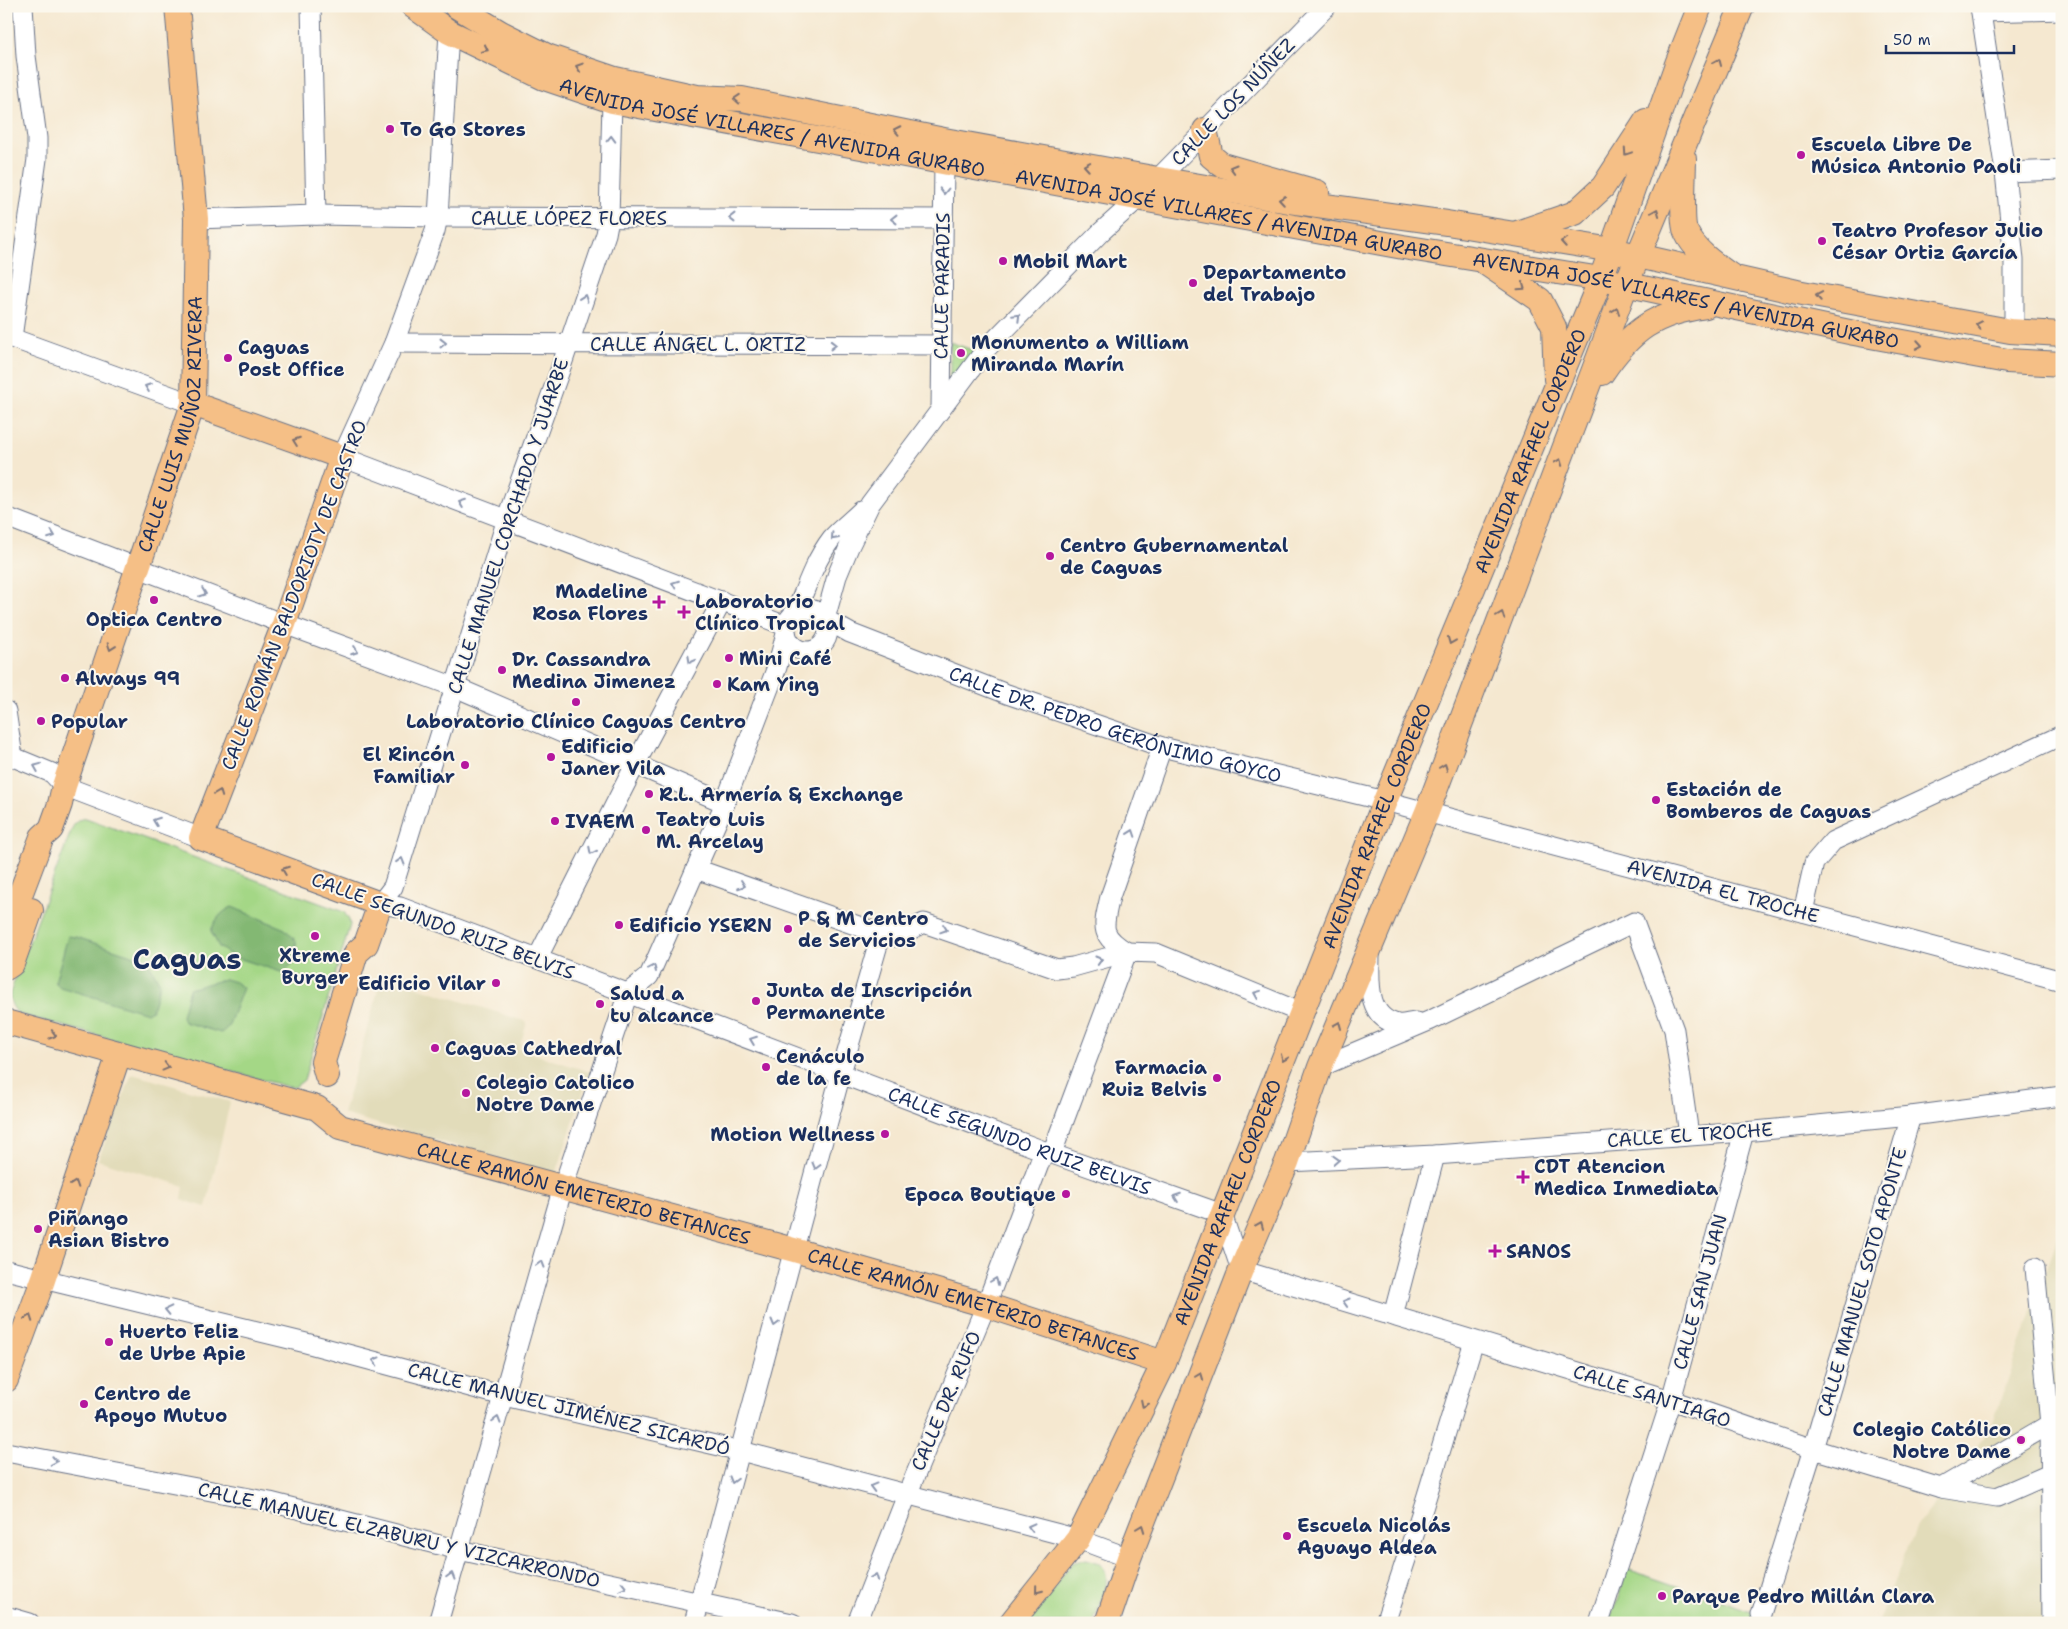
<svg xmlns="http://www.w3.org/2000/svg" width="2068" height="1629" font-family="'Shantell Sans',sans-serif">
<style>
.built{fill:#e2dcba}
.green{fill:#a4d786;stroke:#608372}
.forest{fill:#83b873;stroke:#4f7468}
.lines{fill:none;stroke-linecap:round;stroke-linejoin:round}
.minor-casing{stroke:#677086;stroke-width:21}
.major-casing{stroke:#677086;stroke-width:26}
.minor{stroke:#fff;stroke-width:19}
.major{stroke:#f5bf86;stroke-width:24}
.oneway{stroke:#7d7070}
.oneway2{stroke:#8d97ae}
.poi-dot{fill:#b5179e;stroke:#fbf7ec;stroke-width:2}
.labels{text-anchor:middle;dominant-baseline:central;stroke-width:4;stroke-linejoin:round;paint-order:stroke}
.street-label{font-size:19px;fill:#1b2f5e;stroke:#fbf7ec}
.poi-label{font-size:19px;font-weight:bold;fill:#1b2f5e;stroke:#fbf7ec;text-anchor:start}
.town-label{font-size:29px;font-weight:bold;fill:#1b2f5e;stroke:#fbf7ec}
</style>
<rect width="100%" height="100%" fill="#fbf7ec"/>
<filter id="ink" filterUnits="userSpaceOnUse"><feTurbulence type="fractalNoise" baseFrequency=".02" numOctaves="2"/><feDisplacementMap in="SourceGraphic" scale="10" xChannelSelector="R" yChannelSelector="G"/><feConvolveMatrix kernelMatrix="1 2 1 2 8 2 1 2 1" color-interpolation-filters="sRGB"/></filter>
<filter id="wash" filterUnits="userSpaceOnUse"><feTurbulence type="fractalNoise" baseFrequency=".0096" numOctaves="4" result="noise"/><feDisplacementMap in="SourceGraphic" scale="20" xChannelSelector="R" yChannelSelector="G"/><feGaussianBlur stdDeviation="1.12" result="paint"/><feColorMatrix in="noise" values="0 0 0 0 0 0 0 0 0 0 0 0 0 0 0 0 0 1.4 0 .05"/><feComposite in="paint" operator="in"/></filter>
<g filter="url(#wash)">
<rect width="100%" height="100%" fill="#f5e8d0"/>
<path class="built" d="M382,976L527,1022L519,1049L590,1072L556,1174L343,1114Z
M132,1074L230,1102L206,1207L182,1200L184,1186L98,1160Z
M2062,1226V1623H1877L1916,1528L1968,1461L1994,1419Z"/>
<path class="green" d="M950,342L975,351L950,390Z
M86,818L344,912L349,920L350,925L304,1080L295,1087H289L19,1014C12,1007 10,1003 10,993L71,831C74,823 78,819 86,818Z
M1086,1559C1122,1565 1101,1601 1093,1623H1029L1072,1563Z
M1627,1569L1784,1623H1610Z"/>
<path class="forest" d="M232,907L285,929L296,941L297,958L284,973L232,956L219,947L211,931C215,920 221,912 232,907Z
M68,936L76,937L147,960L160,983L152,1010L147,1013L60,987L55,982Z
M225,979L235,982L243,988L228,1027L221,1033L184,1022L182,1016L189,989Z"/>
</g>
<g filter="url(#ink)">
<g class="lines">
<g class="minor-casing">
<g id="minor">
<path d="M311,6L316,215"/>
<path id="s1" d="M1327,6L1142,195L1101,232L986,349L870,504L849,547L837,576L825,619L850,633L1007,694L1162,747L1385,801L2062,981"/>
<path d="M1980,6L2005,172L2014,260V318L2010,331"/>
<path d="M1981,12L2062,10"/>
<path d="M449,32L438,217L435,231L394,343L342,457L786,626"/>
<path id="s2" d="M612,101L609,218L606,234L559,373L510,509L393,887L380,904L400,907L1044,1151L1222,1214L1241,1270L1671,1400L1813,1449L1941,1488L2050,1424"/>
<path d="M2005,172L2062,170"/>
<path d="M196,219L316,215L438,217L943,219"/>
<path d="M6,336L193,404"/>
<path d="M12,338L37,159V138L26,56L23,6"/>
<path d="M394,343L942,345"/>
<path d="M941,409L944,162"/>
<path d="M6,517L284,624L455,687L725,803"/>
<circle cx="807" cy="630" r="21"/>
<path d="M796,612C806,587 815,560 832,538C841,528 852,520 861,511"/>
<path d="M6,711L13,757"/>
<path d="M6,754L52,773L64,786L201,838"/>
<path d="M696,869L881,934L896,937L924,923L1057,969L1073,967L1127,952C1099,935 1103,927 1110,897L1162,747"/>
<path d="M1803,912L1814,863L1833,841L2062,735"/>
<path d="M1370,954C1370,978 1365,1018 1398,1024C1403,1025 1411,1022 1417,1022"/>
<path d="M537,959L636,763L722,601"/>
<path d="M1320,1067L1431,1020L1634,922L1674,1030L1689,1135"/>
<path d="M1052,1153L1127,952L1156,953L1302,1013"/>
<path d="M1287,1162L1435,1155L1744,1132L1911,1116L2062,1096"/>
<path d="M2035,1268L2050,1424L2052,1623"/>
<path d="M6,1270L306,1343L504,1396L741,1451L1078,1539L1129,1558"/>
<path d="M1393,1316L1435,1155"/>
<path d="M6,1452L270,1502L459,1550L792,1623"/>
<path d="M1941,1488L1997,1497L2050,1474"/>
<path d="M1761,1614L1813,1449L1911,1116"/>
<path d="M6,1616L30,1623"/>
<path d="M438,1623L563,1187L628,993L649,976L725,803L777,667L786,634"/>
<path d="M694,1623L841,1073L881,934"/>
<path d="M857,1623L907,1495L986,1305L1044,1151"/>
<path d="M1385,1623L1424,1505L1474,1341"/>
<path d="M1599,1623L1671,1400L1744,1132"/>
</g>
</g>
<g class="major-casing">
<g id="major">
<path id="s3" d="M413,6L449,32L544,78L612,101L1403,247L1601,279L1854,333L2007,361L2062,364"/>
<path d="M456,6L501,33L547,56L615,79L697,97L742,99L944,140L1158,179L1289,201L1447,223L1612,250L1797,292L2010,331L2062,334"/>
<path d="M1205,130L1211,156L1222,165L1317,192"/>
<path d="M1684,159C1684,172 1681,223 1686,232C1695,251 1714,264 1730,275"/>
<path d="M1517,233L1575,213L1603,187L1646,121"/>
<path d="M1487,264L1540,300L1554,327L1556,379"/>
<path d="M1602,373C1631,330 1655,313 1706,306"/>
<path d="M193,404L342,457L284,624L201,838L380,904L366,944L356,953L323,1062L327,1076"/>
<path id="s4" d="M6,932L42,837L51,829L60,804L64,786L193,404L196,219L177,6"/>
<path d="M6,968L12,964L31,910"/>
<path id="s5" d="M6,1022L317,1108L340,1127L794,1250L986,1305L1164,1363"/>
<path d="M6,1380L43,1280L119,1054"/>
<path id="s6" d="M1011,1623L1078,1539L1164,1363L1385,801L1601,279L1677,64L1700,6"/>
<path d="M1107,1623L1129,1558L1241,1270L1287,1162L1320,1067L1427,812L1626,285L1742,6"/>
</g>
</g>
<use href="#minor" class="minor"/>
<use href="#major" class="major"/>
</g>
<defs><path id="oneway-chevron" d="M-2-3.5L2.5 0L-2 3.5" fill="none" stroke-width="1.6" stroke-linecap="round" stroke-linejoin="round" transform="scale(1.25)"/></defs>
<g class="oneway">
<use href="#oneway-chevron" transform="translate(485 49) rotate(26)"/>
<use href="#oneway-chevron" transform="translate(1718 62) rotate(-67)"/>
<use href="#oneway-chevron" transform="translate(579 67) rotate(-162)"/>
<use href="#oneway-chevron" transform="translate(737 99) rotate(-176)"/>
<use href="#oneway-chevron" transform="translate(897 130) rotate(-168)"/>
<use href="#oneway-chevron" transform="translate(1627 152) rotate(124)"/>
<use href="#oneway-chevron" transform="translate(1087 166) rotate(-170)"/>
<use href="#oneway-chevron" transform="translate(1233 168) rotate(-164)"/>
<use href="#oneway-chevron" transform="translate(1282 200) rotate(-171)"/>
<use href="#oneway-chevron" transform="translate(1656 212) rotate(-68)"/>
<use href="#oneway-chevron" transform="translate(1564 242) rotate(-170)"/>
<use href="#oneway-chevron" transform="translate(1522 287) rotate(34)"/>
<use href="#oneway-chevron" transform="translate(1819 296) rotate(-170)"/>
<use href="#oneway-chevron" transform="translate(1616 311) rotate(-69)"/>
<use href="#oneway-chevron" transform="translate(1979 325) rotate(-170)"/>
<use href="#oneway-chevron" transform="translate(1919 345) rotate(10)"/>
<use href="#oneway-chevron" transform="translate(296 441) rotate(-160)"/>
<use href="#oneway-chevron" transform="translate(1559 462) rotate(-69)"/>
<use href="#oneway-chevron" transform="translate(1501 615) rotate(-69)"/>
<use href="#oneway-chevron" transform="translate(1451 641) rotate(112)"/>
<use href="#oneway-chevron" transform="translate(111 647) rotate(109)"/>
<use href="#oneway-chevron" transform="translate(1444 767) rotate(-69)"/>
<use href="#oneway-chevron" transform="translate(219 793) rotate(-69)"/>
<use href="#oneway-chevron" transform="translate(285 870) rotate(-159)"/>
<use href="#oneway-chevron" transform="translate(1338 1025) rotate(-67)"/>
<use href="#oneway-chevron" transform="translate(53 1035) rotate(16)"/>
<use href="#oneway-chevron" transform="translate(1284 1058) rotate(112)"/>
<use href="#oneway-chevron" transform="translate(166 1067) rotate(15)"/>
<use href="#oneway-chevron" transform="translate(75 1184) rotate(-71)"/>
<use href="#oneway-chevron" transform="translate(1260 1225) rotate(-67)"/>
<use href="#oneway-chevron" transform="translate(29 1318) rotate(-70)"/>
<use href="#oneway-chevron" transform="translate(1200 1376) rotate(-69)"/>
<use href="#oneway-chevron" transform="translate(1144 1404) rotate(116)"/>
<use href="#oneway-chevron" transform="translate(1141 1528) rotate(-69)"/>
<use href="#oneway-chevron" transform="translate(1038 1590) rotate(129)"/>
</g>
<g class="oneway2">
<use href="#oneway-chevron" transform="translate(611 139) rotate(-88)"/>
<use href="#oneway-chevron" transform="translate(944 191) rotate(91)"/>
<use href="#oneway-chevron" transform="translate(732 218) rotate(-180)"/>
<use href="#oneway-chevron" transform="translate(894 219) rotate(-180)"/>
<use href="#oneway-chevron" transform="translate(584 298) rotate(-71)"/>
<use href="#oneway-chevron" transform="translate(1017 317) rotate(-45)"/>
<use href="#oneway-chevron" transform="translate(443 343)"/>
<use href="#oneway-chevron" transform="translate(833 345)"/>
<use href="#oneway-chevron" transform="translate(148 387) rotate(-160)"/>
<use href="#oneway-chevron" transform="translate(462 503) rotate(-159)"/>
<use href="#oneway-chevron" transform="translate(52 535) rotate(21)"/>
<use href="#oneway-chevron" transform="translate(834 537) rotate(132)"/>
<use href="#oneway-chevron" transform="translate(675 584) rotate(-159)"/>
<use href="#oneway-chevron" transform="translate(203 593) rotate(21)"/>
<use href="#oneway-chevron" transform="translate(355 651) rotate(20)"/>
<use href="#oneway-chevron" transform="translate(691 660) rotate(118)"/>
<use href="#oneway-chevron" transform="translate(37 767) rotate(-158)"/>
<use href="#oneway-chevron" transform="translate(156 821) rotate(-159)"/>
<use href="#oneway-chevron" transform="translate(1132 833) rotate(-71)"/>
<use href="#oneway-chevron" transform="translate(592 851) rotate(117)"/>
<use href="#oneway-chevron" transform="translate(401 861) rotate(-73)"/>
<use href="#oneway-chevron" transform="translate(742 885) rotate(19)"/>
<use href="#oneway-chevron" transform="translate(944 929) rotate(19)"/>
<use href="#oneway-chevron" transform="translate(1099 960) rotate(-16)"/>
<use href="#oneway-chevron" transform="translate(653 968) rotate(-66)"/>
<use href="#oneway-chevron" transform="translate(1257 994) rotate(-158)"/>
<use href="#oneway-chevron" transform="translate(753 1040) rotate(-159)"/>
<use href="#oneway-chevron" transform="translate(1336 1160) rotate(-3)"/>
<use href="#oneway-chevron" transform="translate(816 1166) rotate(105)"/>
<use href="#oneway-chevron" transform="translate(1177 1197) rotate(-160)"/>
<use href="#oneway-chevron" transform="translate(541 1264) rotate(-74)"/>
<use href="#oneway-chevron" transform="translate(995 1281) rotate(-69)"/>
<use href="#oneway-chevron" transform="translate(1346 1302) rotate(-163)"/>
<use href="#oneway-chevron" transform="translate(168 1310) rotate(-167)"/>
<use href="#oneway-chevron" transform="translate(775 1323) rotate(105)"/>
<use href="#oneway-chevron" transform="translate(376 1361) rotate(-165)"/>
<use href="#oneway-chevron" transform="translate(497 1420) rotate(-74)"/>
<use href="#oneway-chevron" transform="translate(54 1461) rotate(11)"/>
<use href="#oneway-chevron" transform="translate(733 1480) rotate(106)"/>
<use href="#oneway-chevron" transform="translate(873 1487) rotate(-165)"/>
<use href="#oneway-chevron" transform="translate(1031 1527) rotate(-166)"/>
<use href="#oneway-chevron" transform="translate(451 1576) rotate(-74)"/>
<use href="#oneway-chevron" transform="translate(875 1577) rotate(-69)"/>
<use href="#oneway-chevron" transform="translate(623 1587) rotate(13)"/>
</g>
</g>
<g class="poi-dot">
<circle cx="390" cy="129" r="5"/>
<circle cx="1801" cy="155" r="5"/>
<circle cx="1822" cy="241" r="5"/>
<circle cx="1003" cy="261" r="5"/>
<circle cx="1193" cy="283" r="5"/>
<circle cx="961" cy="353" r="5"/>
<circle cx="228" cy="358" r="5"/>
<circle cx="1050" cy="556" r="5"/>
<circle cx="154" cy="600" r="5"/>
<path d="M656.5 594.5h5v5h5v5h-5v5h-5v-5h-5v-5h5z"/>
<path d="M681.5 604.5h5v5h5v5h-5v5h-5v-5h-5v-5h5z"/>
<circle cx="729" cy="658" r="5"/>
<circle cx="502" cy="670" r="5"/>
<circle cx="65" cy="678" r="5"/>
<circle cx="717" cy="684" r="5"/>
<circle cx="576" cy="702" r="5"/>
<circle cx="41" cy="721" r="5"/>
<circle cx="551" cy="757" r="5"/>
<circle cx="465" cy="765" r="5"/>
<circle cx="649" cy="794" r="5"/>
<circle cx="1656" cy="800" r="5"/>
<circle cx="555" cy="821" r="5"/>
<circle cx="646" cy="830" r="5"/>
<circle cx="619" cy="925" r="5"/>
<circle cx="788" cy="929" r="5"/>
<circle cx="315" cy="936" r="5"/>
<circle cx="496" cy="983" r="5"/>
<circle cx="756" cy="1001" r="5"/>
<circle cx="600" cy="1004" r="5"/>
<circle cx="435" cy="1048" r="5"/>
<circle cx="766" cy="1067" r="5"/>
<circle cx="1217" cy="1078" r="5"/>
<circle cx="466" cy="1093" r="5"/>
<circle cx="885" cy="1134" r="5"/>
<path d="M1520.5 1169.5h5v5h5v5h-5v5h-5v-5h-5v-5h5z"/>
<circle cx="1066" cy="1194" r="5"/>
<circle cx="38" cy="1229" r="5"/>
<path d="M1492.5 1243.5h5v5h5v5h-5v5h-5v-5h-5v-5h5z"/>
<circle cx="109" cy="1342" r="5"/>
<circle cx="84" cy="1404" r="5"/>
<circle cx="2021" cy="1440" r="5"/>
<circle cx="1287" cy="1536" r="5"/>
<circle cx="1662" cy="1596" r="5"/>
</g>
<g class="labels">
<g class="street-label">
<text transform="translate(1233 102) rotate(-46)">CALLE LOS NÚÑEZ</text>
<text stroke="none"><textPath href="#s3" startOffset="384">AVENIDA JOSÉ VILLARES / AVENIDA GURABO</textPath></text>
<text stroke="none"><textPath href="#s3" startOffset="849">AVENIDA JOSÉ VILLARES / AVENIDA GURABO</textPath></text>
<text x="569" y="218">CALLE LÓPEZ FLORES</text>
<text transform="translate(942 286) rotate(-89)">CALLE PARADIS</text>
<text stroke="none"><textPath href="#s3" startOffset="1314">AVENIDA JOSÉ VILLARES / AVENIDA GURABO</textPath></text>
<text x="698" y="344">CALLE ÁNGEL L. ORTIZ</text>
<text stroke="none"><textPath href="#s4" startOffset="538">CALLE LUIS MUÑOZ RIVERA</textPath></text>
<text stroke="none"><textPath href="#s6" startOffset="1286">AVENIDA RAFAEL CORDERO</textPath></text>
<text transform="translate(508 526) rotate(-72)">CALLE MANUEL CORCHADO Y JUARBE</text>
<text transform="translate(294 595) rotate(-69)">CALLE ROMÁN BALDORIOTY DE CASTRO</text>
<text stroke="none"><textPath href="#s1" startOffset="1111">CALLE DR. PEDRO GERÓNIMO GOYCO</textPath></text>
<text stroke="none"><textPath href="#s6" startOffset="881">AVENIDA RAFAEL CORDERO</textPath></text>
<text transform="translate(1723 891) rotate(15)">AVENIDA EL TROCHE</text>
<text transform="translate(443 926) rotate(20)">CALLE SEGUNDO RUIZ BELVIS</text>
<text transform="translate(1690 1135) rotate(-4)">CALLE EL TROCHE</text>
<text stroke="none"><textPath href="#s2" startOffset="1524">CALLE SEGUNDO RUIZ BELVIS</textPath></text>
<text stroke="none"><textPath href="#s5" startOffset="605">CALLE RAMÓN EMETERIO BETANCES</textPath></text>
<text stroke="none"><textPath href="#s6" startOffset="476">AVENIDA RAFAEL CORDERO</textPath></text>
<text transform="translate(1862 1282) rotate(-74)">CALLE MANUEL SOTO APONTE</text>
<text transform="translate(1700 1292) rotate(-75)">CALLE SAN JUAN</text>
<text stroke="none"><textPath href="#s5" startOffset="1010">CALLE RAMÓN EMETERIO BETANCES</textPath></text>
<text transform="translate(1652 1396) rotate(18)">CALLE SANTIAGO</text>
<text transform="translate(946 1401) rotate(-67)">CALLE DR. RUFO</text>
<text transform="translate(569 1409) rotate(14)">CALLE MANUEL JIMÉNEZ SICARDÓ</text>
<text transform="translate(399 1535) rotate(13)">CALLE MANUEL ELZABURU Y VIZCARRONDO</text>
</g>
<g class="poi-label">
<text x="400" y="129">To Go Stores</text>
<text x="1811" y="144">Escuela Libre De<tspan x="1811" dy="22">Música Antonio Paoli</tspan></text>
<text x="1832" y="230">Teatro Profesor Julio<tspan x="1832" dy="22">César Ortiz García</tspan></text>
<text x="1013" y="261">Mobil Mart</text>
<text x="1203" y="272">Departamento<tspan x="1203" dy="22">del Trabajo</tspan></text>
<text x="971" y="342">Monumento a William<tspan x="971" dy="22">Miranda Marín</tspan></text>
<text x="238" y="347">Caguas<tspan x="238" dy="22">Post Office</tspan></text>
<text x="1060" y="545">Centro Gubernamental<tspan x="1060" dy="22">de Caguas</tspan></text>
<text x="648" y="591" text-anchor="end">Madeline<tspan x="648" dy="22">Rosa Flores</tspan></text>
<text x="695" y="601">Laboratorio<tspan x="695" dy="22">Clínico Tropical</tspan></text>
<text x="154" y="619" text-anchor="middle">Optica Centro</text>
<text x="739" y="658">Mini Café</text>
<text x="512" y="659">Dr. Cassandra<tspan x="512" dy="22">Medina Jimenez</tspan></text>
<text x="75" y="678">Always 99</text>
<text x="727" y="684">Kam Ying</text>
<text x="51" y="721">Popular</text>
<text x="576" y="721" text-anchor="middle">Laboratorio Clínico Caguas Centro</text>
<text x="561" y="746">Edificio<tspan x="561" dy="22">Janer Vila</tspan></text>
<text x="455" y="754" text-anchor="end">El Rincón<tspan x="455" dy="22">Familiar</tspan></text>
<text x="1666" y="789">Estación de<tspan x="1666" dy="22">Bomberos de Caguas</tspan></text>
<text x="659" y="794">R.L. Armería &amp; Exchange</text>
<text x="656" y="819">Teatro Luis<tspan x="656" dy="22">M. Arcelay</tspan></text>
<text x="565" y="821">IVAEM</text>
<text x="798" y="918">P &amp; M Centro<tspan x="798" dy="22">de Servicios</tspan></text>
<text x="629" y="925">Edificio YSERN</text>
<text x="315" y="955" text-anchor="middle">Xtreme<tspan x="315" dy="22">Burger</tspan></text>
<text x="486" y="983" text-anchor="end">Edificio Vilar</text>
<text x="766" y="990">Junta de Inscripción<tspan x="766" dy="22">Permanente</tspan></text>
<text x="610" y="993">Salud a<tspan x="610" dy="22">tu alcance</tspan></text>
<text x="445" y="1048">Caguas Cathedral</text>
<text x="776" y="1056">Cenáculo<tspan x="776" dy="22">de la fe</tspan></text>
<text x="1207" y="1067" text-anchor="end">Farmacia<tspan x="1207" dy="22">Ruiz Belvis</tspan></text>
<text x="476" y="1082">Colegio Catolico<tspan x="476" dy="22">Notre Dame</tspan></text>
<text x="875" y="1134" text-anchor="end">Motion Wellness</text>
<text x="1534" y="1166">CDT Atencion<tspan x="1534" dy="22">Medica Inmediata</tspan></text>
<text x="1056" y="1194" text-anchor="end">Epoca Boutique</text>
<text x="48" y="1218">Piñango<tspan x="48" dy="22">Asian Bistro</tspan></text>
<text x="1506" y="1251">SANOS</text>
<text x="119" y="1331">Huerto Feliz<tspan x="119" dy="22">de Urbe Apie</tspan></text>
<text x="94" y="1393">Centro de<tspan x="94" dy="22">Apoyo Mutuo</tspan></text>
<text x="2011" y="1429" text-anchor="end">Colegio Católico<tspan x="2011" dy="22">Notre Dame</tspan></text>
<text x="1297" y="1525">Escuela Nicolás<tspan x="1297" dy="22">Aguayo Aldea</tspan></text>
<text x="1672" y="1596">Parque Pedro Millán Clara</text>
</g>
<g class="town-label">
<text x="187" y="958">Caguas</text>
</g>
</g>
<rect width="2068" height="1629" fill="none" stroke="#fbf7ec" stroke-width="25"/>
<path d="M1886 45v8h128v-8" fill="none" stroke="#1b2f5e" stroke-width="2.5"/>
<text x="1893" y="45" font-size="15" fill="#1b2f5e" stroke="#fbf7ec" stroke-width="4" paint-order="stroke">50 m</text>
</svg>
